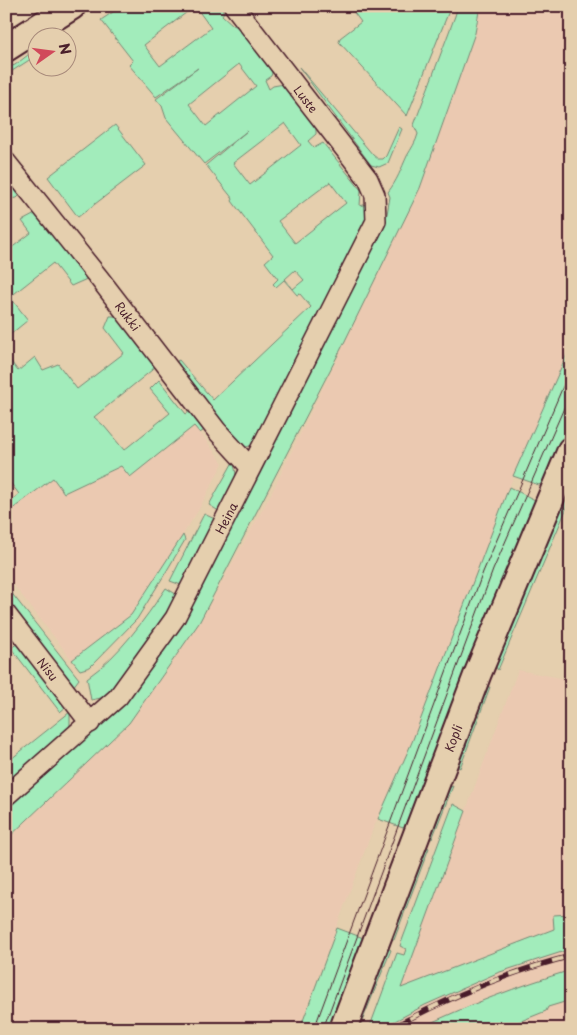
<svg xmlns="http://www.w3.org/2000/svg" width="577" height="1035" font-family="'Playpen Sans',sans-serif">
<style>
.built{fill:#ebc9b1}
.green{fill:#a2ecbb;stroke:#768673;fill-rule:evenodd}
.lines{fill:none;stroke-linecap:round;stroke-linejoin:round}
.street-casing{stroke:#4a1f2b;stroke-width:22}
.secondary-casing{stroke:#4a1f2b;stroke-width:30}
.street{stroke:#e5cfae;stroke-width:19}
.secondary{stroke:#e5cfae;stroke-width:26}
.tram{stroke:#4a1f2b;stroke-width:1}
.rail-casing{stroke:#4a1f2b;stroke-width:5.5}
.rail{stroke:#e5cfae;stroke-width:4;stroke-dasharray:11;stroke-linecap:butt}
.labels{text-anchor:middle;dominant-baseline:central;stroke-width:4;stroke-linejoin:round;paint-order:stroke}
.street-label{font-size:12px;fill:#4a1f2b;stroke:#e5cfae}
</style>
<rect width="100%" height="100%" fill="#e5cfae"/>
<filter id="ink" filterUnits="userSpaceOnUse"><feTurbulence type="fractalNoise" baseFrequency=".02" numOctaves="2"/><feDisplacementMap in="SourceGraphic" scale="10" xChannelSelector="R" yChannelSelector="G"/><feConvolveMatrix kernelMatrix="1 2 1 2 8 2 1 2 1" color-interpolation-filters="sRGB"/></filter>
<g filter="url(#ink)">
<path class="built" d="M480,6H571V345L509,487L412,742L372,831L299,1029H6V840L129,723L199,623L271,494L420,188L475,33Z
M195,426L223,463L198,511L131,615L72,660L6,575V514L53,478L64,493L121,466L130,477Z
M518,670L571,680V1029H369L400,988Z"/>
<path class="green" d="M122,6H195L144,45L160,66L211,28L195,6H220L224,12L222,15L233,25L238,27L269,66L272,73L271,76L265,80L269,89L273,86L284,84L316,126V134L308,141L314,148L323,143L361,190L360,206L367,204V216L362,233L252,445L244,448L239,446L177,364V361L179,360L213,400L311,307L300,294L297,295L284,280L276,287L273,284L278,279L265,262L273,255L232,201L233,199L206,165L247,131L204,164L166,118L162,106L156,99L198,68L156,97L129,65L133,61L101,20ZM239,64L256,86L206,126L189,104ZM285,123L301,145L250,185L233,163ZM330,182L346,203L295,243L278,221ZM295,270L304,280L293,289L285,279Z
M349,6H451L407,116L339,42L340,38L361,22Z
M458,6H480L475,33L420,188L341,349L199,623L129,723L6,840V807L119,705L324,341L387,214L390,197L388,192C397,181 401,169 407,156C411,149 416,142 418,134L414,125L455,16Z
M37,48V55L6,75V68L15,65Z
M299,67L373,155L378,159H383L386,156L399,127L402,129L388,163L379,167L371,165Z
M115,125L146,165L78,217L48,177Z
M6,176L22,193L17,198L6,199Z
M37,213L89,278L71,286L53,263L10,297L28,320L6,338V252L31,233L22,221Z
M110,316H118L157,364L152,370L94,417L104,426L124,450L170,413L150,389L159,380L186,414L193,409L207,428L200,433L194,426L130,477L121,466L64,493L53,478L6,514V505L19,494L6,477V355L18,371L35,357L43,370L58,364L77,389L124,353L105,328Z
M571,345V422L546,481L539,485L513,476Z
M233,462C241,483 231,495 222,513L209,505Z
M571,477V498L498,670L495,666Z
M509,487L535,500V506L531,508L532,513L471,656H469L468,659L470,660L419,796H416L415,799L417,801L406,829L378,819L412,742Z
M204,514L217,520L184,586L170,581Z
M183,535L185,540L163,577L137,619L90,667L80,670L72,660L131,615Z
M6,586L79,679L73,687L6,601Z
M166,588L179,596L130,670L106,697L91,700L87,678C120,655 144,620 166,588Z
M18,643L67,706L60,712L11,648Z
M486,687H490L460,768L455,765Z
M70,712V727L66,734L6,784V763Z
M453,786L432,839L426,836L443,790Z
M453,804L466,811L401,988L554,929L553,915L571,914V949L497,973L425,1005L380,1029H369L397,953L404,955L406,949L400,946Z
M423,844L429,848L394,940L387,938Z
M337,928L366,939L333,1029H300Z
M384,946L391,950L359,1029H354Z
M571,970V1000L548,1007L546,1011L501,1029H418C467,1005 519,986 571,970Z"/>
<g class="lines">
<g class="street-casing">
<path id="street" d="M6,162L99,278L217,431L251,468
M6,614L90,723
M6,796L118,697L175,618L376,221L375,195L368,179L234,6"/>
</g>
<g class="secondary-casing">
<path id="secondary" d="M6,48L72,6
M343,1029L478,673L571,450"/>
</g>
<use href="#street" class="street"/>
<use href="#secondary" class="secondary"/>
<path class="tram" d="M314,1029L483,572L571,368
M323,1029L493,570L571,392"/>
<g class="rail-casing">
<path id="rail" d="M390,1029C447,998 508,972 571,956"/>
</g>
<use href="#rail" class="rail"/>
</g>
</g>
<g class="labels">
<g class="street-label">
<text transform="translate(306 99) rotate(52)">Luste</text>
<text transform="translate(128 316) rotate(53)">Rukki</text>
<text transform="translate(226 518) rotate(-63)">Heina</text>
<text transform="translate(48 669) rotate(52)">Nisu</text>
<text transform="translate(453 738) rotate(-69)">Kopli</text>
</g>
</g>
<rect width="577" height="1035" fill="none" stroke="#e5cfae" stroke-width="25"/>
<rect x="12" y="12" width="552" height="1010" fill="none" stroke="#4a1f2b" stroke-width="2" filter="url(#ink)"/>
<g transform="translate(52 52) rotate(76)"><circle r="24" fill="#e5cfae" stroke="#a7897a"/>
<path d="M0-4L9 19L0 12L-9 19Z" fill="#d1495b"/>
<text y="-8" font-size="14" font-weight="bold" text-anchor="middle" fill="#4a1f2b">N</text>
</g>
</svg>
